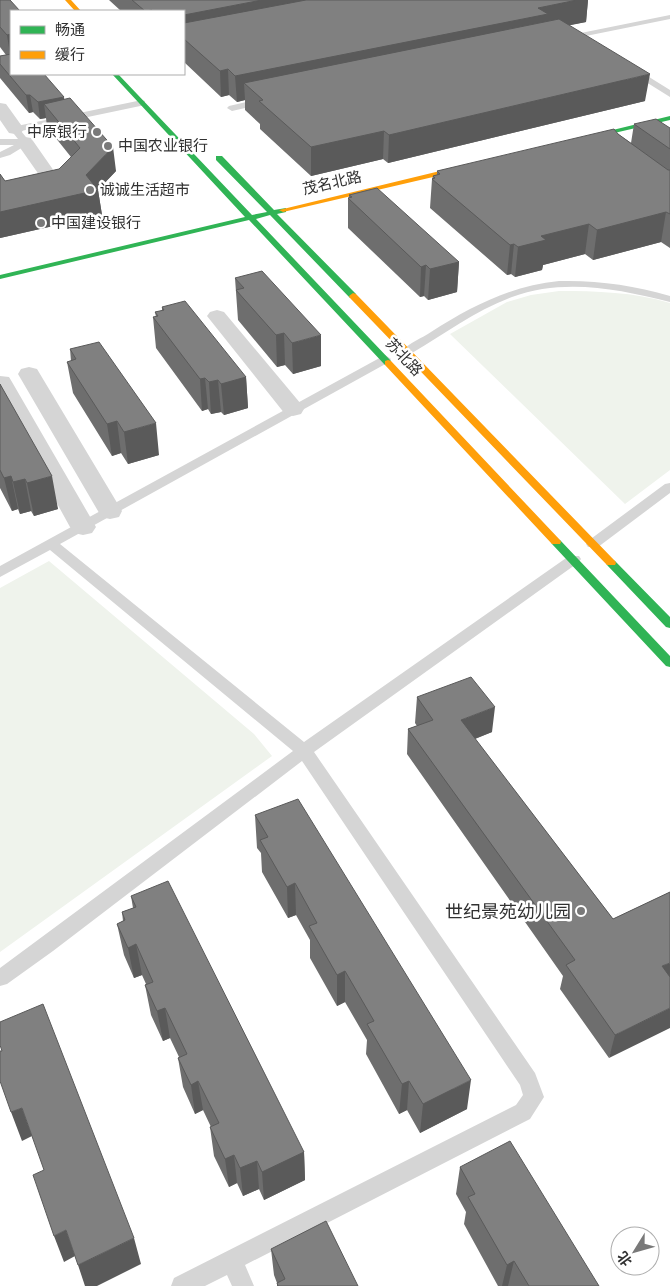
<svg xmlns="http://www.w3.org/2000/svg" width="670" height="1286" font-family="'Roboto Condensed','Noto Sans SC',sans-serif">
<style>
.green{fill:#eff3ec}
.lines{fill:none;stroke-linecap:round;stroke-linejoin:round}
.lane{fill:#d5d5d5;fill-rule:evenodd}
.street{fill:#d5d5d5;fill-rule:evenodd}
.fast{fill:#30b455;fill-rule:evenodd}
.slow{fill:#ff9f0a;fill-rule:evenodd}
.wall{fill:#6e6e6e}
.shaded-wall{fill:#5a5a5a}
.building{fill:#808080;stroke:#5a5a5a}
.poi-dot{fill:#797979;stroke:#fff;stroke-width:2}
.labels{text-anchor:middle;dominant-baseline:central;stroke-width:5;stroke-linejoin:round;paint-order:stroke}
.far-poi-label{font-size:15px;fill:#313131;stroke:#fff;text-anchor:start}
.far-street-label{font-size:15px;fill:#313131;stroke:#fff}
.poi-label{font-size:18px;fill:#313131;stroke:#fff;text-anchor:end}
</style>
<rect width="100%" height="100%" fill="#fff"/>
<path class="green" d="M559,291C597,291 633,292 670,303V470L625,504L450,334L507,302L531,295Z
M49,561L254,734L272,756L0,952V588Z"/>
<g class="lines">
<path class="lane" d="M670,15V19L566,40L562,38L566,36Z
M633,67L670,90V97L630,72V68Z
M264,98L269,101L267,103L232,111L227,108L229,106Z
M142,100L145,101V105L21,131L30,142L28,144L10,155L0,158V152L14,145H0V139H18L10,129L12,127Z
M559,281C597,280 633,285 670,296V302C618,289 564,278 512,297C476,310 445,334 412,353H404L402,351C409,343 422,338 431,332C472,306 511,286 559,281Z
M385,355L391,359L389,362L60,544L304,742L569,556H579L581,559L579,562L314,752L535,1073L544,1097L530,1119L245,1265L254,1286H232L227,1275L205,1286H171L174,1278L516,1105L523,1095L520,1085L302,761L53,951L7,984L0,986V968L293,751L50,550L0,577V566Z
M670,483V493L598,547H588L586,544L588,541L665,484Z"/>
<path class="street" d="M0,103L6,104L24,129L21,133L15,134L9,133L0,120Z
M25,137L31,138L54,171L57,175L54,179L48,180L42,179L16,142L19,138Z
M217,310L224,312L301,404L304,409L301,414L293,416L285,414L207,316L210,312Z
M29,367L37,369L40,374L122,511L119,517L110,519L101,517L98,511L18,374L21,369Z
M0,376L9,377L12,382L96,527L92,533L83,535L74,533L70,527L0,400Z"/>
<path class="fast" d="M112,74H118L252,215L267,212L216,160V156H222L274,210L286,208V212L277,214L356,294V298H350L270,215L256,219L391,361V365H385L249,220L0,279V275L245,217Z
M670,116V120L580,141L576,139Z
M556,539L560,540L670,656V667L666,666L552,544L551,542L552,540Z
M611,559L615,561L670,617V628L666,627L607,565L606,563Z"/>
<path class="slow" d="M65,0H71L81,11H75Z
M473,163H476V167L283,212L279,210Z
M353,293L356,294L615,561L616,563L615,565H607L350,298L349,296Z
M388,360L391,361L560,540L561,542L560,544H552L385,365V361Z"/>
</g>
<path class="wall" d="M0,0H10L11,74L64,99L116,171L98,190L102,215L0,238V174L5,181L59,169L71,157L47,127L46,118L40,119L33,112L29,113L0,78V56L6,55L0,47Z
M109,0H588L586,22L569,25L645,101L388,163L383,159L311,176L260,129V124L245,110V100L237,102L229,95L221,97L184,62V11H121Z
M634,124L670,128V248L661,242L593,260L585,254L543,265L542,270L515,277L511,274L507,275L430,208L432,179L433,176L437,175V171L618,134L631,143Z
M349,195L459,262L457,292L428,300L424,296L420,297L348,228V198H349Z
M235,278L321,366L293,374L285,365L277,367L238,320Z
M162,307L246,377L248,408L224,415L221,412L211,414L208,409L202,411L156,348L153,317H156L155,312L162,311Z
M70,349L159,455L128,464L121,453L112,456L73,393L67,362L71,361Z
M0,384L58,509L34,516L31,511L20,514L18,509L12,511L0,488Z
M417,697L492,732L475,739L613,919L670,892L609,1058L560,989L563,976L407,754L408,729L417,726L415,723Z
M255,815L467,1109L420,1133L407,1110L399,1114L366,1054L367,1040L345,1002L337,1006L310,958V940L296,915L288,918L262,872L261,853L257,848Z
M131,896L304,1152L305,1180L264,1200L259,1189L243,1196L237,1183L229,1187L214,1156L210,1127H211L203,1110L195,1114L183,1087L178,1058L179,1057L170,1038L163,1041L151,1015L145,985L146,984L142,975L134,978L124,955L117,924L123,921L122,912L133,908Z
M460,1167L599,1286H498L464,1224L466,1212L456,1194Z
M271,1249L358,1286H277V1283L274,1275Z"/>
<path class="shaded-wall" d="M262,0H391L184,39V15Z
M577,0H588L586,22L547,30L244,83L245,100L237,102L235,76L538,8Z
M11,34V61L7,35Z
M228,69L229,95L221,97L220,71Z
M650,74L645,101L388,163L389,135Z
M26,95H30L33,112L29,113Z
M64,97L66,114L44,104L46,118L40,119L38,102Z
M384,131L383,159L311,176V147Z
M113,147L116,171L98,190L102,215L0,238V212L86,175Z
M666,212L661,242L593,260L597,230Z
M589,224L585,254L543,265L542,270L515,277L518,247L541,236Z
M514,244L511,274L507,275L510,245Z
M459,262L457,292L428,300L430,269Z
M426,265L424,296L420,297L421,267Z
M284,333L285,365L277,367L276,335Z
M321,335V366L293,374L292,343Z
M246,377L248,408L224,415L221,384Z
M205,378L208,409L202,411L200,379Z
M218,380L221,412L211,414L209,382Z
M117,421L121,453L112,456L107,424Z
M156,423L159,455L128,464L124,432Z
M11,476L18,509L12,511L4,478Z
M52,476L58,509L34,516L27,483Z
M25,479L31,511L20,514L13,482Z
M495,707L492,732L459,745L461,720Z
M295,883L296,915L288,918L287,887Z
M136,944L142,975L134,978L128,948Z
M670,963V983L662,966Z
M345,971V1002L337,1006V975Z
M165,1008L170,1038L163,1041L157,1011Z
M670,1008V1028L609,1058L615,1035Z
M471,1080L467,1109L420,1133L423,1104Z
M198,1081L203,1110L195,1114L191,1085Z
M409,1081L407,1110L399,1114L402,1084Z
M22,1108L32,1136L22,1141L11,1112Z
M304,1152L305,1180L264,1200L262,1172Z
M234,1155L237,1183L229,1187L225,1159Z
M257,1161L259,1189L243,1196L240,1168Z
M66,1230L75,1256L64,1262L54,1236Z
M134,1238L141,1264L97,1286H85L78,1265Z
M514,1261L508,1286H502L507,1265Z"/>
<path class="building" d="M0,0H10L20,11H11V34L7,35L0,27Z
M132,0H262L184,15V11H153L152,10L145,11Z
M306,0H577L538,8L548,14L235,76L228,69L220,71L184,39V23Z
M559,19L650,74L389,135L384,131L311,147L259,101L263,100L244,83Z
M11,54V74H44L64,97L38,102L30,95H26L0,64V56Z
M70,98L113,147L86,175L98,190L0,212V174L5,181L59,169L80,148L44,104Z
M656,119L670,128V149L634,124Z
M614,129L618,134L668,170H670V214L666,212L597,230L589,224L541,236L546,240L518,247L514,244L510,245L432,179L435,178L433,176L440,174L437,171Z
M377,188L459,262L430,269L426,265L421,267L348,198L352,197L349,195Z
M262,271L321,335L292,343L284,333L276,335L236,290L244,288L235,278Z
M185,301L246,377L221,384L218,380L209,382L205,378L200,379L153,317L158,316L155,312L164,310L162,307Z
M99,342L156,423L124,432L117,421L107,424L67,362L76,359L70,349Z
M0,384L52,476L27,483L25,479L13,482L11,476L4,478L0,470Z
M471,677L495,707L461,720L613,919L670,892V963L662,966L670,977V1008L615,1035L566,965L575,960L408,729L433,720L417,697Z
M298,799L471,1080L423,1104L409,1081L402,1084L367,1024L374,1021L345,971L337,975L309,926L317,923L295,883L287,887L260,840L268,837L255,815Z
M168,881L304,1152L262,1172L257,1161L240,1168L234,1155L225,1159L210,1127L219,1123L198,1081L191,1085L178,1058L187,1054L165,1008L157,1011L145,985L153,982L136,944L128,948L117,924L125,920L122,912L136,907L131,896Z
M43,1004L134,1238L78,1265L66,1230L54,1236L33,1175L44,1170L22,1108L11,1112L0,1081V1051H2L0,1045V1022Z
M510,1141L599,1286H529L514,1261L507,1265L468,1197L475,1194L460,1167Z
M326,1221L358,1286H278L277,1283L285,1279L271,1249Z"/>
<g class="poi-dot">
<circle cx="97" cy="132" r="5"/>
<circle cx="108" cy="146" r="5"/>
<circle cx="90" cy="190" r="5"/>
<circle cx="41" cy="223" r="5"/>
<circle cx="581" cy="911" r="5"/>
</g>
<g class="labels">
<g class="far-poi-label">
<text x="87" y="132" text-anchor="end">中原银行</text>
<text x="118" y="146">中国农业银行</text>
<text x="100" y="190">诚诚生活超市</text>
<text x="51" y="223">中国建设银行</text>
</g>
<g class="far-street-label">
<text transform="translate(332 183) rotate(-13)">茂名北路</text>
<text transform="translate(404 357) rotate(47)">苏北路</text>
</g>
<g class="poi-label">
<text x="571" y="911">世纪景苑幼儿园</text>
</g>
</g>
<rect x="10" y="10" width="175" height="65" fill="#ffffff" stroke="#adadad"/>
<rect x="20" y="26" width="25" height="8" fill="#30b455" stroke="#adadad"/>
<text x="55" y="35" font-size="15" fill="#313131">畅通</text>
<rect x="20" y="51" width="25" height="8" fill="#ff9f0a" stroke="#adadad"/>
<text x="55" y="60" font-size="15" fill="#313131">缓行</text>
<g transform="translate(635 1251) rotate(233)"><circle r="24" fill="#ffffff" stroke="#adadad"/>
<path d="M0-4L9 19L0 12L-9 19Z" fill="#797979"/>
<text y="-8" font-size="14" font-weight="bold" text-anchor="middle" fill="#313131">北</text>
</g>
</svg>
